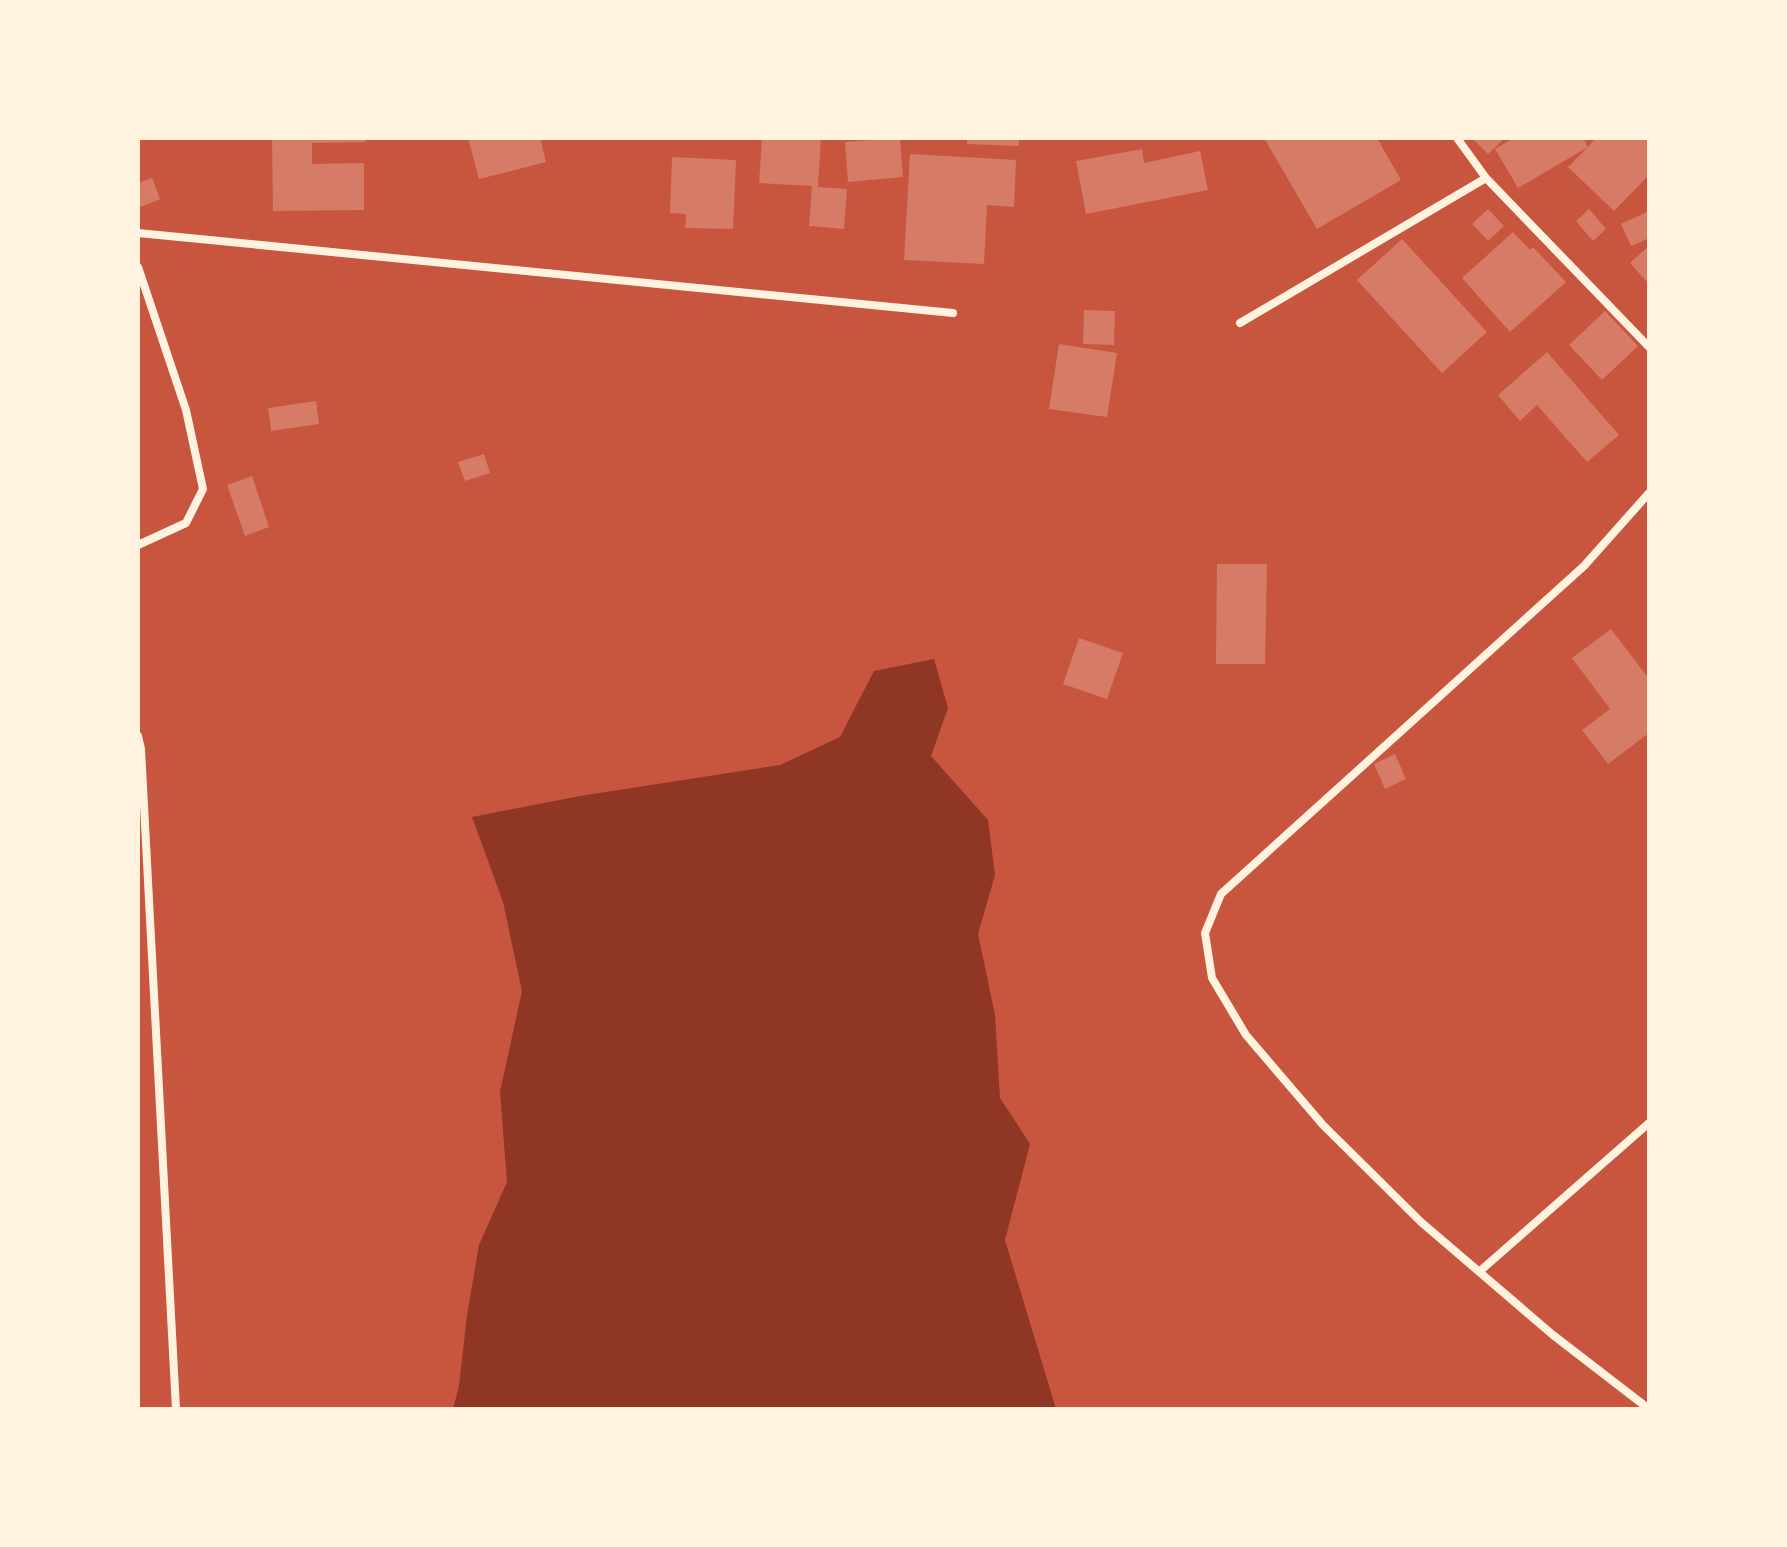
<svg xmlns="http://www.w3.org/2000/svg" width="1787" height="1547" font-family="'Fira Sans Condensed',sans-serif">
<style>
.water{fill:#8f3625}
.building{fill:#d67c66}
.lines{fill:none;stroke-linecap:round;stroke-linejoin:round}
.minor{stroke:#fff3e0;stroke-width:8}
</style>
<rect width="100%" height="100%" fill="#c8553d"/>
<path class="water" d="M934,659L948,708L931,756L988,820L995,875L978,934L995,1015L1000,1098L1030,1144L1005,1240L1056,1409H453L459,1386L467,1315L479,1245L507,1182L500,1092L522,991L503,902L472,817L580,796L780,765L840,737L874,671Z"/>
<path class="building" d="M272,138H365V142L312,143V164L364,163V210L273,211Z
M468,138H540L546,162L479,179Z
M762,138H821L818,187L847,189L844,229L809,226L812,186L759,183Z
M900,138L903,177L848,182L845,142Z
M967,138H1019V146L967,144Z
M1264,138H1377L1401,180L1317,229Z
M1472,138H1505L1488,154Z
M1514,138H1583L1588,147L1596,138H1649V175L1614,211L1568,167L1588,147L1518,188L1495,149Z
M1142,149L1144,163L1200,151L1208,190L1086,214L1076,161Z
M910,154L1016,160L1014,207L987,205L984,264L904,260Z
M672,157L736,160L733,229L685,228L686,214L670,213Z
M152,178L160,199L141,207L138,198V183Z
M1488,209L1504,226L1488,241L1472,224Z
M1589,209L1606,229L1593,241L1576,221Z
M1649,211V238L1631,246L1621,224Z
M1513,232L1530,250L1533,247L1566,282L1510,332L1462,278Z
M1402,239L1487,332L1442,373L1357,280Z
M1649,246V284L1630,263Z
M1084,310L1115,311L1114,345L1083,344Z
M1605,311L1638,346L1602,380L1569,345Z
M1059,344L1117,353L1107,417L1049,409Z
M1547,352L1619,435L1587,462L1537,405L1520,421L1498,395Z
M316,401L319,424L271,431L268,408Z
M484,454L490,473L465,481L458,462Z
M252,476L269,527L245,536L227,485Z
M1217,564H1267L1265,664H1216Z
M1611,629L1649,679V733L1608,764L1582,730L1610,709L1572,658Z
M1079,638L1123,653L1107,699L1063,684Z
M1395,754L1406,779L1385,789L1374,764Z"/>
<g class="lines">
<path class="minor" d="M1457,138L1486,178L1649,347
M138,233L953,313
M138,267L186,410L203,489L186,523L138,545
M1240,323L1486,178
M1649,493L1584,566L1221,894L1205,933L1212,978L1246,1035L1323,1125L1421,1222L1553,1335L1649,1409
M138,736L141,749L176,1409
M1480,1271L1649,1123"/>
</g>
<rect width="1787" height="1547" fill="none" stroke="#fff3e0" stroke-width="280"/>
</svg>
